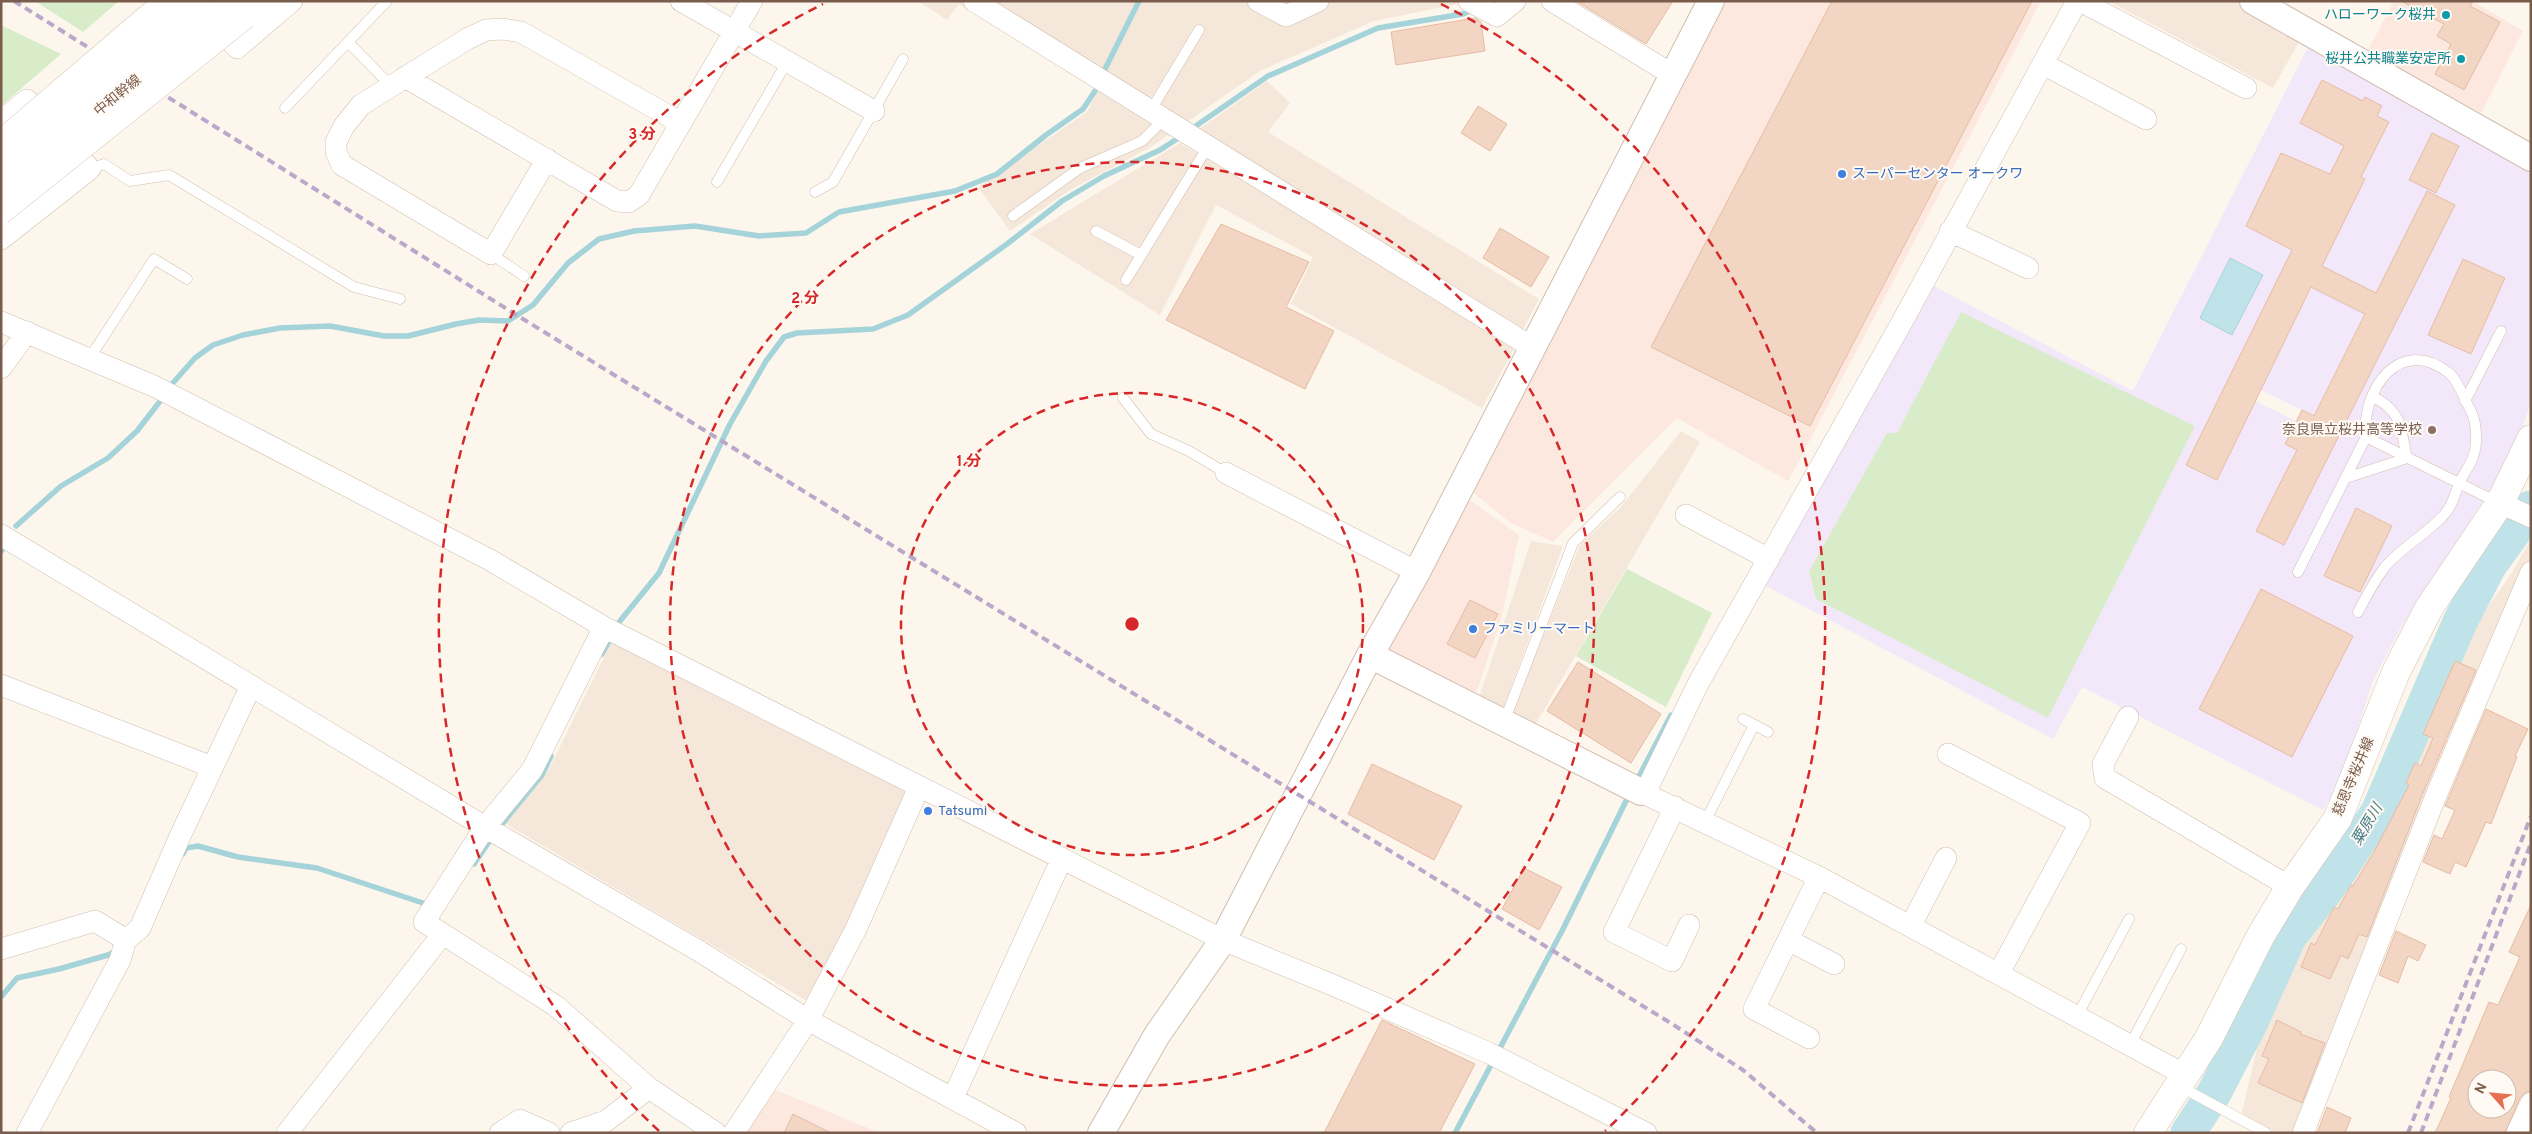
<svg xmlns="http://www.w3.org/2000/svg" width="2532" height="1134" font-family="Overpass,'Noto Sans JP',sans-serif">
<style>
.residential{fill:#f5e8da}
.commercial{fill:#fde8e0}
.education{fill:#f3e8fa;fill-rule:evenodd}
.green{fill:#d8ecc9}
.water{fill:#bfe3e8;stroke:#a5d3da}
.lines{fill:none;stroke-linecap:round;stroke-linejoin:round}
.stream{stroke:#a5d3da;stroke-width:5.5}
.river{stroke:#bfe3e8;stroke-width:35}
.building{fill:#f3d5c3;stroke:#e6bba3;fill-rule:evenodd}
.service-casing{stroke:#d1beb0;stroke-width:11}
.minor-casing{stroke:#d1beb0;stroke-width:22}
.tertiary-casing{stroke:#d1beb0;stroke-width:28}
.secondary-casing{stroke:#d6c0b0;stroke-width:29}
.service{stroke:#fff;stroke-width:10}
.minor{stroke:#fff;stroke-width:21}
.tertiary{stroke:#fff;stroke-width:26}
.secondary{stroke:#fff;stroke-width:28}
.rail{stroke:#b9a8c9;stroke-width:4;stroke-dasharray:8 5;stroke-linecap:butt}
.minor-bridge-casing{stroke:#d1beb0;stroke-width:22;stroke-linecap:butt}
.secondary-bridge-casing{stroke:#d6c0b0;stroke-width:29;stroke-linecap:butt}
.minor-bridge{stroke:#fff;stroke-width:21}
.secondary-bridge{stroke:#fff;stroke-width:28}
.ring{fill:none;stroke:#d62828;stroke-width:2.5;stroke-dasharray:9 6}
.culture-dot{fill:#0f9aa8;stroke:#fffaf3;stroke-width:2}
.shop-dot{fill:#3f7fe0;stroke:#fffaf3;stroke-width:2}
.education-dot{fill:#8d6e63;stroke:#fffaf3;stroke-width:2}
.labels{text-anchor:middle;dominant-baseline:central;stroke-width:4;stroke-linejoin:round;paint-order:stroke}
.culture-label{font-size:14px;fill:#0d838f;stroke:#fffaf3;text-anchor:end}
.street-label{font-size:14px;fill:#7a5c4d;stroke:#fffaf3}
.shop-label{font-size:14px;fill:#366cbe;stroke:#fffaf3;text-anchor:start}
.education-label{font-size:14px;fill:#785e54;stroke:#fffaf3;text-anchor:end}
.water-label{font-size:15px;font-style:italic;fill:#437c86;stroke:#fffaf3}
.centre{fill:#d62828;stroke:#fffaf3;stroke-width:2.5}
.ring-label{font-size:15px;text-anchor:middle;font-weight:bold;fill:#d62828;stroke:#fffaf3;stroke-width:4;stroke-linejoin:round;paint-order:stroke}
</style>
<rect width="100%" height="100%" fill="#fdf6ec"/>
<path class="residential" d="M918,1H1472L1374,21L1260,71L1151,147L1070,190L1010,231L978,187L1087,112L1099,89L959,4L947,20Z
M2108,1H2243L2303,35L2273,88Z
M1267,81L1290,103L1268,132L1539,299L1522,331L1198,130Z
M1180,143L1515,347L1482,408L1291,304L1313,257L1216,205L1160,315L1030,234Z
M1681,431L1700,442L1534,727L1510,717L1580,545L1620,508Z
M2531,539V557L2295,1133H2278L2241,1116L2266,1011L2289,952L2387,818L2442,672L2511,574Z
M1531,541L1563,546L1502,712L1478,701Z
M612,641L911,791L809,1002L506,824L548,771Z"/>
<path class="commercial" d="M1726,1H2041L1788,481L1677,418L1553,542L1511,523L1472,492L1572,293Z
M2394,1H2472L2523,31L2481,113L2367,52Z
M1467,498L1519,535L1502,616L1474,700L1387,650Z
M771,1088L880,1133H744Z"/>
<path class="education" d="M2308,47L2531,172V403L2519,437L2487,495L2400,629L2373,681L2341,781L2323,810L2082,687L2053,739L1764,585L1930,284L2133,391ZM2322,80L2351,95L2329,138L2300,123ZM2365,98L2377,116L2389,123L2373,153ZM2431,134L2458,146L2437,193L2409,179ZM2280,153L2318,169L2282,244L2246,226ZM2335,164L2365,179L2261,390L2314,416L2427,191L2455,205L2284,545L2257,531L2297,450L2285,444L2296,421L2255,401L2186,465ZM2463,260L2505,279L2471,354L2429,335ZM1897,433L1809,571L1887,434ZM2356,508L2392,526L2360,592L2325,576ZM2261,589L2353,637L2292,756Z"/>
<path class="green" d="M35,1H119L83,32Z
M1,25L61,54L1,106Z
M1961,312L2195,426L2048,718L1816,599L1809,571L1887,433H1897Z
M1627,569L1712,613L1666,707L1576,656Z"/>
<path class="water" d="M2230,258L2263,275L2232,335L2200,318Z"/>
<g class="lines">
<path class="stream" d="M1105,69L1139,1
M1190,130L1268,76L1378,28L1463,14L1474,9
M172,384L195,358L213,345L243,335L280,328L330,326L384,336H408L456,324L479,320L508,321L533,305L568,263L599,239L634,231L695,226L759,236L806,233L839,212L955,191L997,174L1046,135L1083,109L1095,91
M16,526L61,486L108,458L137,431L161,400
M1,551L2,550
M602,654L620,621L659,573L730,424L766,361L784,337L797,333L873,329L908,315L1007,244L1062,201L1104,176L1160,150L1183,135
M1636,782L1671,715
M498,829L542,775L551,756
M183,854L186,848L198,846L238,857L317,868L429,905
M474,864L493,836
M1,997L17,978L59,969L108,955L118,950
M1455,1133L1563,929L1629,795"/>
<path class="river" d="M2188,1133L2214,1093L2250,1024L2289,937L2327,889L2378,812L2460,622L2489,566L2531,508"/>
</g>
<path class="building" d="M1576,1H1673L1646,44Z
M1832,1H2032L1810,426L1651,347Z
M2401,1H2473L2470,6L2500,22L2464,90L2435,74L2451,44L2437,36L2444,24Z
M1475,18L1481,22L1485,51L1396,65L1391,32Z
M2322,80L2363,101L2365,97L2382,106L2377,116L2389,122L2361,177L2365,179L2322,266L2376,293L2427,191L2455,205L2284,545L2256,531L2297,450L2285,444L2302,410L2314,416L2365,314L2311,287L2217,480L2186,465L2292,250L2246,226L2281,153L2330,174L2344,146L2300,123Z
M1478,106L1507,124L1490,151L1461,133Z
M2432,133L2459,146L2436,193L2409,180Z
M1221,224L1309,262L1286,307L1334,331L1305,389L1166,320Z
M1500,228L1549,257L1531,287L1483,258Z
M2463,259L2505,278L2471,354L2428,335Z
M2356,508L2392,526L2360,592L2324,576Z
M2261,589L2353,636L2292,757L2199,709Z
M1470,600L1498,614L1475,658L1447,644Z
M2455,661L2476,670L2423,793L2367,937L2359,934L2348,959L2341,955L2330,979L2301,967L2311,943L2315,945L2334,907L2338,909L2351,885L2353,886L2374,852L2409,785L2406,783L2415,763L2421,766L2433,738L2423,734Z
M1578,662L1661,714L1631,763L1547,711Z
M2486,709L2528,729L2515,756L2517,757L2491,824L2486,822L2466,867L2455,862L2450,874L2423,862L2434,835L2442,839L2455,810L2445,806Z
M1372,764L1462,806L1434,860L1348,814Z
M1524,868L1562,887L1539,930L1502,909Z
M2531,905V1091L2524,1093L2520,1098L2505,1133H2435L2451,1098L2449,1097L2489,1002L2498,1005L2520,957L2509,952ZM2477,1079H2507V1109H2477Z
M2396,931L2426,945L2418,961L2408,956L2398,983L2379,975Z
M1382,1020L1475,1064L1439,1133H1324Z
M2277,1020L2301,1032L2300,1034L2325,1043L2302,1103L2258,1083L2269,1059L2262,1056Z
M2327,1107L2351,1118L2345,1133H2317Z
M793,1114L831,1133H784Z"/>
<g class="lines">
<g class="service-casing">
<path id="service" d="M348,42L391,86
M285,108L387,1
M1151,110L1199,30
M90,169L104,164L130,181L169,175L354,287L400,299
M717,182L787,62
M815,192L833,182L903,59
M1013,216L1080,168L1142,141L1164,119
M1096,231L1141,255
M491,254L524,276
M1126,280L1207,148
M89,359L154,259L187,279
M1123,398L1151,434L1189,451L1226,473
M2465,401L2501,331
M2366,437L2499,503
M2346,478L2407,458C2400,427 2403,412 2372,396
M2298,572L2366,437C2361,390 2400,334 2449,373C2458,380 2464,399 2470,409C2477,422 2478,443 2473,457C2470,466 2463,474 2459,484C2454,496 2452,507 2442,517C2425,535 2401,548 2385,567C2374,581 2366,597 2358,612
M1743,719L1768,732
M1504,722L1573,543L1620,497
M1705,822L1754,725
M2077,1016L2129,919
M2130,1045L2181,949
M2179,1086L2266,1133"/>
</g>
<g class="minor-casing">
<path id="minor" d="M681,1L874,111
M974,1L1533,348
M1258,1L1286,16L1318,1
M1469,1L1497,16L1515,1
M1552,1L1673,75
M2080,1L2246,88
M246,18L267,1
M214,22L237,48L292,1
M2043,64L2146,119
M405,77L617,201L629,202L639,195L752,1
M1,121L27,100L90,169L1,239
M547,159L491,254L342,165L336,152V142L344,126L361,105L467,39L486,30L503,29L521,32L681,123
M1950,231L2028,268
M1,322L156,387L490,560L604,627L1223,940L1335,986L1489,1053L1646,1133
M1,368L27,332
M1226,473L1417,572
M2500,503L2531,517
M1686,515L1769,559
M1,535L485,827L699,951L808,1020L1016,1133
M604,627L532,770L485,827L424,922L556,1006L649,1088L716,1133
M1,685L212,767
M2128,717L2103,764L2105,778L2290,887
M1948,754L2080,823L1999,973
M1641,792L1819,877L2185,1075
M1645,793L1699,682L1902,322L2077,1
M1675,807L1614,932L1672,961L1689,925
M1911,925L1946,858
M1788,940L1834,964
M1,949L95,921L126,940
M1809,1038L1754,1009L1819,877
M953,1098L1062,858
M27,1133L120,960L126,940L140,928L181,834L251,686
M287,1133L442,935
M500,1133L520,1120L549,1133
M571,1133L606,1121L649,1088
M734,1133L808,1020L856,929L919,787
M2303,1133L2435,798L2531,572
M2517,1133L2531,1103"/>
</g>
<g class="tertiary-casing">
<path id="tertiary" d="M2253,1L2531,158
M1641,792L1370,655L1417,572L1711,1
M1101,1133L1157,1035L1223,940L1370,655"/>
</g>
<g class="secondary-casing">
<path id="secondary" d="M2148,1133L2209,1038L2260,937L2290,887L2338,818L2396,672L2429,608L2500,503L2531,439"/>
</g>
<use href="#service" class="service"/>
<use href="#minor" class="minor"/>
<use href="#tertiary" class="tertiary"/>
<use href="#secondary" class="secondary"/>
<path class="rail" d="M14,1L523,319L1669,1022L1743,1070L1817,1133
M2408,1133L2531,816
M2421,1133L2531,843"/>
<g class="minor-bridge-casing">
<path id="minor-bridge" d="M1,140L164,1
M1,214L246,18"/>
</g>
<g class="secondary-bridge-casing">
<path id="secondary-bridge" d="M1,158L74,97L196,1
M1,190L235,1"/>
</g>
<use href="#minor-bridge" class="minor-bridge"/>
<use href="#secondary-bridge" class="secondary-bridge"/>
</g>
<g class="ring">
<circle cx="1132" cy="624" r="231"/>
<circle cx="1132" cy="624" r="462"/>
<path d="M659 1131A693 693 0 0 1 823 4M1441 4A693 693 0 0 1 1605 1131"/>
</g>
<g class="culture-dot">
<circle cx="2446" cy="15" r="5"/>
<circle cx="2461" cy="59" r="5"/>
</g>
<g class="shop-dot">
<circle cx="1842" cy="174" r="5"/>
<circle cx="1473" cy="629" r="5"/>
<circle cx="928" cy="811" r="5"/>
</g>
<circle class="education-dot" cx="2432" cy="430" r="5"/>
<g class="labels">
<g class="culture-label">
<text x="2436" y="15">ハローワーク桜井</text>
<text x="2451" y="59">桜井公共職業安定所</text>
</g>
<g class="street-label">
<text transform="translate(118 96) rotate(-39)">中和幹線</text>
<text transform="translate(2354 777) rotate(-67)">慈恩寺桜井線</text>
</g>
<g class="shop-label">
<text x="1852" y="174">スーパーセンター オークワ</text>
<text x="1483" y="629">ファミリーマート</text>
<text x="938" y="811">Tatsumi</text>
</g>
<g class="education-label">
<text x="2422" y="430">奈良県立桜井高等学校</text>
</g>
<g class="water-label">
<text transform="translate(2368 825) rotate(-59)">粟原川</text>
</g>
</g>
<circle cx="1132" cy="624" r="8" class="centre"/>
<g class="ring-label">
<text x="642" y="139">3 分</text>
<text x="805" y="303">2 分</text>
<text x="969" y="466">1 分</text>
</g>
<rect width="2532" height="1134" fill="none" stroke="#7a5c4d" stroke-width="5"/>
<g transform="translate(2492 1094) rotate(297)"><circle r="24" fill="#fffaf3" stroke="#cabbb1"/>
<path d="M0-4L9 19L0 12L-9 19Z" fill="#e76f51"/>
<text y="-8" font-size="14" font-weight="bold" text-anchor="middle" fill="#7a5c4d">N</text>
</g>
</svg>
